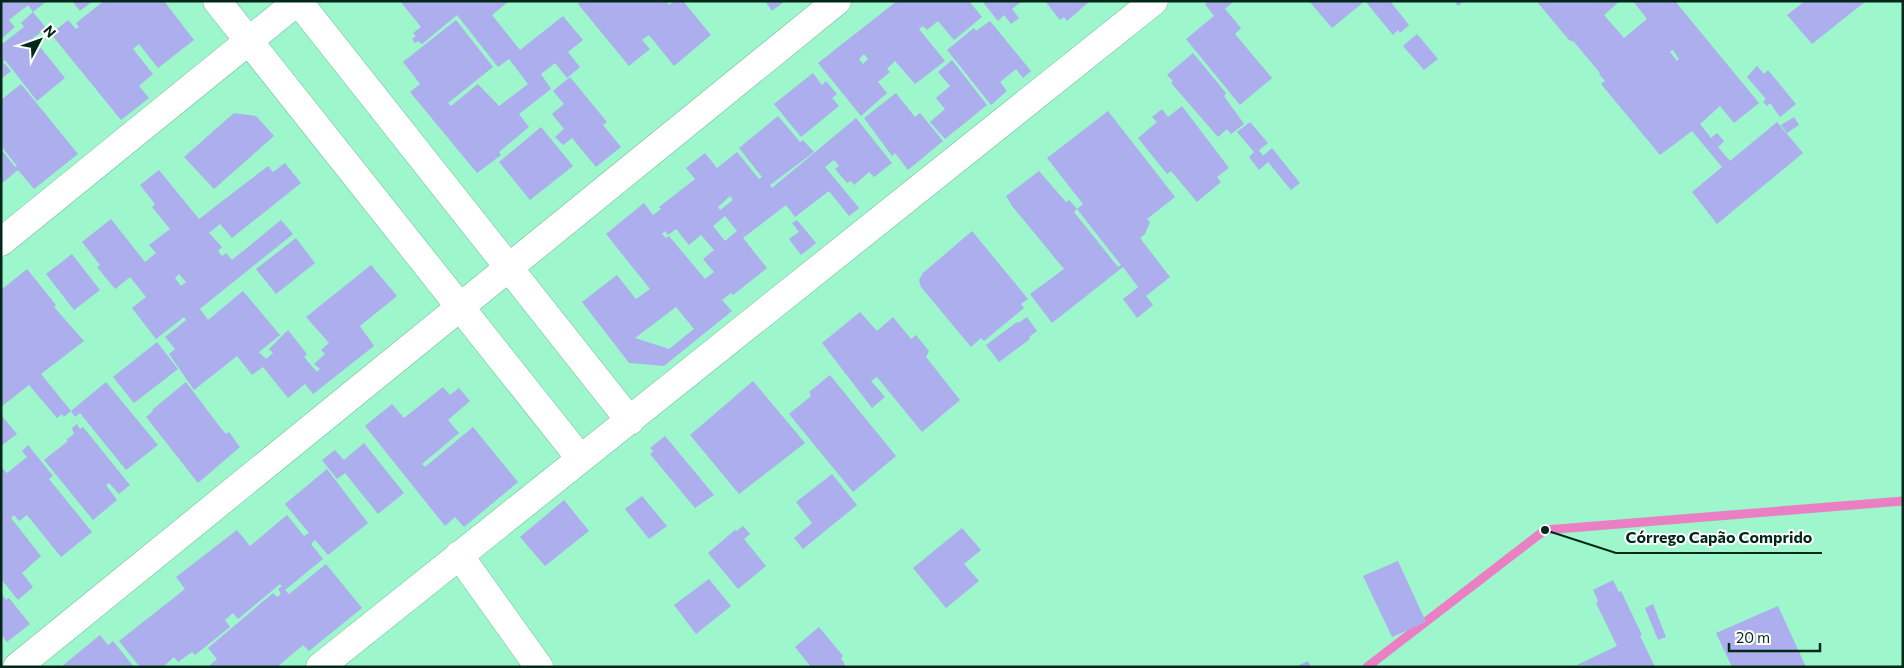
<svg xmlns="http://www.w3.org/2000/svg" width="1904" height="668" font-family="Commissioner,sans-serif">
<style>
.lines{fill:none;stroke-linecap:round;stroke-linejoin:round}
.stream{stroke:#ea80c3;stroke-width:9}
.building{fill:#acaeed;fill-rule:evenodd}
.minor-casing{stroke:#68bf98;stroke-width:29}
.minor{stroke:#fff;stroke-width:28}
.leader{fill:none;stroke:#02281a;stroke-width:2}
.callout-dot{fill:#02281a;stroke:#fff;stroke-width:2}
.callout-label{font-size:16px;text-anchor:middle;font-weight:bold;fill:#02281a;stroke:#fff;stroke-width:4;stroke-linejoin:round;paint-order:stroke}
</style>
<rect width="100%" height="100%" fill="#9ef6cd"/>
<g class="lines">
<path class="stream" d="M1367,667L1545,530L1903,501"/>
</g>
<path class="building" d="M1,1H47L33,12L46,28L33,38L65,78L37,101L5,60L3,62L11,71L1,79V45L24,27L21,23L33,12L28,5L9,20L15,27L1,39Z
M72,1H93L80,11Z
M104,1H164L194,40L158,68L139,44L133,49L153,74L139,86L149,98L121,120L51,34L68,20L76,29L79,27L76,23Z
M400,1H509L492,15L520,50L563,16L583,40L568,52L580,67L567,78L555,63L541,74L551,89L519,114L529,127L499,152L501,155L477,173L410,92L420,84L403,62L456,20L493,67L448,103L451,106L478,84L499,106L528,84L509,59L498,67L457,15L422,44L418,41L415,43L412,39L416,36L413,33L421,27Z
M581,1H667L669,5L674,1H683L711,35L674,66L649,35L642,40L650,49L629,66L578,4Z
M765,1H785L772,11Z
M897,1H969L982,17L954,40L938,21L927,30L923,26L919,29L945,61L915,84L895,61L887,69L890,72L878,82L887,93L861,116L818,63ZM864,54L868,59L863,64L859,59Z
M982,1H1022L1012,9L1019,18L1011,24L1004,15L998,21Z
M1045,1H1090L1067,21L1064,17L1060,20Z
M1209,1H1234L1225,9L1241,28L1235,34L1272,78L1240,105L1186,39L1214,16L1205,4Z
M1309,1H1365L1332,28Z
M1365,1H1390L1409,25L1400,33L1398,30L1393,35Z
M1454,1H1464L1458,6Z
M1540,1H1620L1604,15L1624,38L1647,19L1633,1H1675L1759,103L1734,123L1720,106L1700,124L1711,138L1717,133L1724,141L1718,147L1730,161L1777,122L1803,153L1717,224L1692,192L1722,167L1692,131L1660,155L1601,84L1605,81L1599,74L1600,73L1574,42L1569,40L1538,3ZM1673,50L1679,59L1677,61L1670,52Z
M1805,1H1866L1812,44L1787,15Z
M990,21L1031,71L1023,78L1016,69L1000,82L1007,91L991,105L947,50L974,28L976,31Z
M1417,34L1438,59L1424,70L1403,46Z
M1193,53L1226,93L1224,96L1244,124L1231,134L1227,129L1218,137L1171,83L1173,81L1167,75Z
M952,60L987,105L945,139L930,122L945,109L936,98L950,86L938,72Z
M1757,66L1764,74L1768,70L1796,104L1780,117L1770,103L1767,106L1763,102L1766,99L1747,77Z
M813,73L822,85L826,81L837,94L832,98L839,106L801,137L774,104Z
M570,77L607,122L603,125L621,147L596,167L572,138L563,145L555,137L564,129L552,114L564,104L553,91Z
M21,84L78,154L34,189L18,170L1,184V149L15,167L17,166L1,146V100Z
M896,93L915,117L920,113L943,141L908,170L895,153L892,156L864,118Z
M1182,106L1229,168L1217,177L1221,182L1197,202L1171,171L1167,174L1138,138L1157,122L1152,117L1162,109L1168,117Z
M1108,111L1175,197L1147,219L1150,222L1145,234L1140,238L1170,277L1146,296L1153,305L1137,318L1123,299L1138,287L1123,267L1052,323L1030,294L1064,269L1012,206L1006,196L1039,171L1066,202L1069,200L1077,209L1074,212L1118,267L1121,265L1077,209L1083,204L1047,158Z
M234,113L256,116L274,136L214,189L184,157Z
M778,116L800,142L803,140L814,152L770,185L772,188L856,118L892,163L874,177L869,172L854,185L851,181L847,183L835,169L839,166L834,160L825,167L859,208L849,216L829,191L795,217L786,205L743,238L767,268L733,295L731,293L722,300L732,311L664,366L629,363L582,302L617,275L636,299L650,289L606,234L644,203L653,215L661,209L659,207L695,179L686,168L705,153L717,168L737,152L759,179L762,177L739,148ZM730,196L733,200L720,210L718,207ZM725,216L737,231L725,241L713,226ZM676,229L689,245L701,235L714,250L703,259L714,272L705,279L669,236L666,238L662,234L665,231L668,235ZM676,307L694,329L669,349L635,338Z
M1794,117L1799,125L1787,133L1781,125Z
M1250,122L1268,143L1259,150L1263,156L1272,148L1300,183L1291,190L1268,162L1259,170L1249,157L1254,152L1237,132Z
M541,127L573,166L530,200L499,162Z
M285,163L301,183L232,238L220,224L209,233L222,247L218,251L222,256L226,253L232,260L281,220L293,234L186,320L184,317L156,339L132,308L146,297L130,277L115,289L97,267L100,265L82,242L111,219L145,262L156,253L149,245L170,229L152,207L155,204L140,185L159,170L199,219L268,166L273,172ZM179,274L186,282L181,286L175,278Z
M797,220L816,243L801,255L789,239L799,232L792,223Z
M972,231L1028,299L1021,304L1024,308L984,341L981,338L971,347L921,287L919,280L923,273Z
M296,238L315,263L276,294L256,269Z
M72,254L100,290L74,310L46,274Z
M371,265L397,296L360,326L374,346L313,394L305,384L288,398L263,367L252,375L237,356L194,390L169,354L175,349L165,337L200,309L208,320L243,291L280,335L259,352L266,359L273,353L269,349L288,330L307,354L304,357L317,372L320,369L314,364L325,354L321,350L329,343L306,317Z
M27,269L56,305L54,307L84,341L41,374L71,411L64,417L62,414L57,418L29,385L1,407V290Z
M860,312L877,331L893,317L911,339L916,335L929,351L926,357L960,400L922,432L877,377L871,381L885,397L872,408L822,343Z
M1027,317L1037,331L1029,337L1030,339L999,362L986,345L1017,322L1018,323Z
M157,342L178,369L134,403L113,377Z
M830,375L896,456L853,492L789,414L811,396L809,392Z
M753,381L805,443L739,494L690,435Z
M106,382L158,445L126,470L80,413L75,417L71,411Z
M186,382L220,427L226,434L229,432L240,447L198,483L146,417L153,411L152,410Z
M443,387L450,395L459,388L470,401L448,420L459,433L422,464L425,467L473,427L518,482L464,527L455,517L445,526L365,426L392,404L404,418Z
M1,415L17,434L1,446Z
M77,424L80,429L83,427L130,485L119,494L109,483L106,485L117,500L93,520L44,460L68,441L66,440L74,434L72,428Z
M665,436L714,495L695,508L650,454L653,451L650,448Z
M364,443L404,493L378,514L345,473L337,479L322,460L335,450L344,460Z
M28,445L53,476L49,479L92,532L61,557L27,515L19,521L14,515L11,518L41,556L22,573L33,587L18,600L1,579V467L7,473L27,457L22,451Z
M327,469L368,523L328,555L315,540L311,544L323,559L285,590L289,594L326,564L362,608L309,651L303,645L277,667H208L217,659L208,648L273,593L277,597L281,594L278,589L282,586L280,584L238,619L233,613L225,620L230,627L195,655L192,652L178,662L174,657L163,667H140L119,641L185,589L176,577L237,530L250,546L287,515L304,536L309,533L285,504Z
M832,474L857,505L803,549L794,538L812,523L796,502Z
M642,496L667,526L649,539L625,509Z
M564,500L589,531L545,566L520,537Z
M743,526L750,534L744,539L766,566L738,589L708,553L735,530L737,531Z
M962,528L981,550L964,564L979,581L946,608L913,568Z
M1398,561L1426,622L1392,637L1363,576Z
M709,579L731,606L696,634L674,605Z
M1613,580L1619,592L1621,591L1642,635L1640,636L1655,667L1577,665L1617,646L1596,603L1598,601L1593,590Z
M1,593L6,600L9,598L30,624L7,642L1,634Z
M1653,604L1666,637L1658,640L1645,608Z
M1778,606L1806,667H1732L1716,633Z
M819,627L843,656L841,658L846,667H811L795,647Z
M100,635L108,645L113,641L134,667H61Z
M1308,661L1311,667H1295L1306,662Z"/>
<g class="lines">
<g class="minor-casing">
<path id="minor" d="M217,1L580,458
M298,1L630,421
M1,242L298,1
M459,555L539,667
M17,667L837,1
M320,667L1154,1"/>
</g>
<use href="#minor" class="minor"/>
</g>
<path class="leader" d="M1545 530L1616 553H1822"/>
<circle class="callout-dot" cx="1545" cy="530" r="5"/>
<g class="callout-label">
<text x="1719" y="543">Córrego Capão Comprido</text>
</g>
<rect width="1904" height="668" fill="none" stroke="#02281a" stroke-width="5"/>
<g transform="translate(40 40) rotate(49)" stroke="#ffffff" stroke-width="4" paint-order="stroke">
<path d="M0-4L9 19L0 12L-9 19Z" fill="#02281a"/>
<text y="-8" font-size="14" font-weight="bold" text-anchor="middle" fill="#02281a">N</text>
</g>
<path d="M1729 643v8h91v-8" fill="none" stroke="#02281a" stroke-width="2.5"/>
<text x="1736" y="643" font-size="15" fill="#02281a" stroke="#ffffff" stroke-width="4" paint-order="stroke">20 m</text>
</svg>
